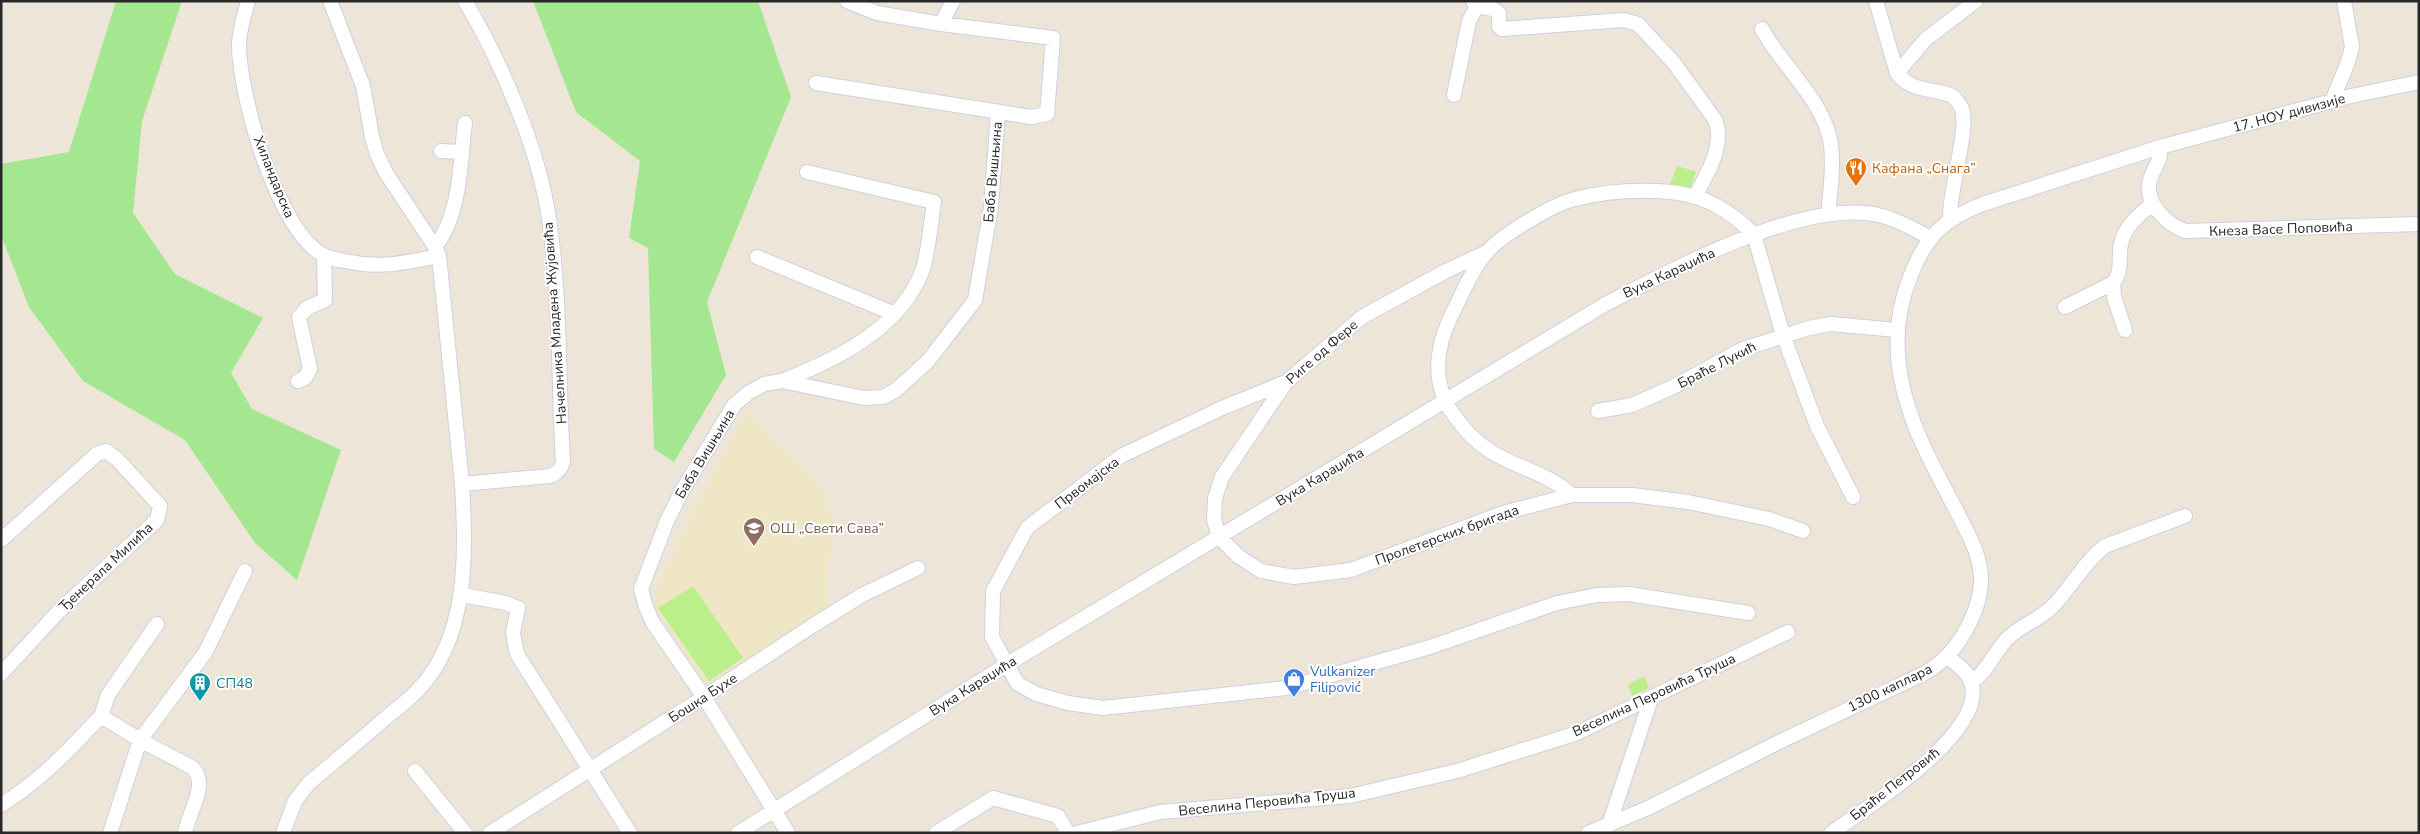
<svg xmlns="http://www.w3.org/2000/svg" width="2420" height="834" font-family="'Nunito Sans',sans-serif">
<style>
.education{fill:#efe6c6}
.green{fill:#a5e791}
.pitch{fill:#baef8b}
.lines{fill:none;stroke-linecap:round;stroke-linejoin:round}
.minor-casing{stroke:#ced0e3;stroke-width:16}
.minor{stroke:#fff;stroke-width:14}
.labels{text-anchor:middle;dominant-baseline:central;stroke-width:4;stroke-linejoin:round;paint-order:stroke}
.street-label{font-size:14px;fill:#282828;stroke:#fff}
.food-label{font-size:14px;fill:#c56008;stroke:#fff;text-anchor:start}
.education-label{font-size:14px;fill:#785e54;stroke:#fff;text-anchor:start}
.shop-label{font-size:14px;fill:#366cbe;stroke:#fff;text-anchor:start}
.culture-label{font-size:14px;fill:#0d838f;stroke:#fff;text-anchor:start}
</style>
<rect width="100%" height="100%" fill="#ece5d8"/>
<path class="education" d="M748,410L767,435L790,453L822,488L835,525L828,568L827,609L707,687L657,611L655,591L695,506Z"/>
<path class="green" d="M116,1H182L142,121L133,213L175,274L263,318L231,373L252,409L341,450L297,580L255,543L185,440L83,381L29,307L1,235V164L69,152Z
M533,1H758L791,97L707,302L726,375L674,462L654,449L648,248L629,238L640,161L576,112Z"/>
<path class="pitch" d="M1677,166L1696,172L1689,192L1670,185Z
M693,586L743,658L709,681L658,608Z
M1644,676L1649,688L1632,696L1628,685Z"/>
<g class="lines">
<g class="minor-casing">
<path id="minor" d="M248,1C244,16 239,31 239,46C240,97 277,230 323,255C330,259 338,260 345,261C380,269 404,263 439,256
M1473,1L1477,6L1493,9L1499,13V26L1502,29L1624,20L1638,24L1674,63L1716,121C1724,149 1707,173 1695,197
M1876,1L1897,73C1911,92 1932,88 1953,96C1956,100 1960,104 1962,109C1969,131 1949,189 1950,219
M941,24L953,1
M1762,29C1782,67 1825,101 1831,145C1834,168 1830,192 1828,214
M1897,73L1926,39L1976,1
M816,83L1031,117L1047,114L1053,38L941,24L877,13L847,1
M1454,95L1469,21L1477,6
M2332,101L2348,62L2352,47L2344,1
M2160,147C2162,159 2155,166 2151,177C2142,200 2164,223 2185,231L2419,224
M441,151L461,152
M435,247C461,214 460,163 465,123
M1487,252L1446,271L1362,317L1286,382L1222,477L1215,498L1214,520L1219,537L1238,556L1261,571L1294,577L1351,570L1503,513L1572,495H1632L1688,502L1769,519L1803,531
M757,257L895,314
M2065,307L2113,283
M2125,330L2114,297L2113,283C2123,272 2118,258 2121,244C2124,227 2139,214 2153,204
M298,381L305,378L310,369L299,317L307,308L325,300L324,256
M782,381C835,360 898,330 921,274C928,259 931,221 934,202L807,172
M1286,382L1222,408L1121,456L1027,528L993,591L992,637L1017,683L1036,694L1068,703L1103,708L1286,688L1430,647L1557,603L1597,595L1629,594L1748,613
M1598,411L1632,405L1673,387L1743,349L1809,328L1831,324L1897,330
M462,484L550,476C558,473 561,469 563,462C558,381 561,299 549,219C539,149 501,62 465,1
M1572,495C1534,462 1491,468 1457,419C1453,413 1447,407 1445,400C1431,368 1440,336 1456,306C1465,288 1474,266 1488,251C1502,235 1553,204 1575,199C1613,189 1680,185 1715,205C1730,213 1743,223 1754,235L1783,335L1817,426L1853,497
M1,540L97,454L106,451L117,459L160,506L157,520L58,612L1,674
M462,595L506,603L518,608L513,633L517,654L630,833
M157,624L108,695L101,716L140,740L193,768C209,785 188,813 185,833
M1972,682C1988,671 1994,652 2008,638C2021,625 2039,620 2052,607C2071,588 2084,562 2105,546L2185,516
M415,771L465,833
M1,805C40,781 70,749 101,716
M1609,825L1651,699
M110,833L140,740L205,653L245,571
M283,833L295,801L309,783C333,763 358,742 382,721C393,711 407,702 417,691C469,638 466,553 462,484L439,256L435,247L386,173L377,154L372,137L363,86L330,1
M490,833L704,697L812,626L862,595L918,568
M738,833L1006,665L1604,305C1670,270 1800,201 1874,214C1894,218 1913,228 1930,238
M788,833L704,697L653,623L646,607L641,589L667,521L683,489L734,405L748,393L764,384L782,381L864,398L883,397L896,390L928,361L975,300L991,207L998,113
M936,833L993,798L1058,816L1068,833
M1077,833L1160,812L1350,796L1457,771L1577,733L1788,632
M1588,833L1648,808L1777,743L1925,673C1945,661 1957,647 1968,626C1975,613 1980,598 1981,583C1982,555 1967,532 1955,508C1939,477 1921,446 1910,412C1894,366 1892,320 1911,275C1926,236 1944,219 1983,204L2160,147L2351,96L2419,82
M1831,833C1866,808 1989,732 1971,682C1968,671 1956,664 1948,657"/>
</g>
<use href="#minor" class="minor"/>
</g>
<defs>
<g id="restaurant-pin" transform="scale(1.125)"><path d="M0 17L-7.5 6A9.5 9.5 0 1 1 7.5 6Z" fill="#e8710a" stroke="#fff"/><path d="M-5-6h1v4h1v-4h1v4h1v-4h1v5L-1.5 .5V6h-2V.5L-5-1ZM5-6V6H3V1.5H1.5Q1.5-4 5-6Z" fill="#fff"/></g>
<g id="school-pin" transform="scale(1.125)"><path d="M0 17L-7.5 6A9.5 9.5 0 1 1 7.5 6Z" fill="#8d6e63" stroke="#fff"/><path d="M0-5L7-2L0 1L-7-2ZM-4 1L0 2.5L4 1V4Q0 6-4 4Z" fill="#fff"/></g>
<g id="shop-pin" transform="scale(1.125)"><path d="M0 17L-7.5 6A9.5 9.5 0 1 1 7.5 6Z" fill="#3f7fe0" stroke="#fff"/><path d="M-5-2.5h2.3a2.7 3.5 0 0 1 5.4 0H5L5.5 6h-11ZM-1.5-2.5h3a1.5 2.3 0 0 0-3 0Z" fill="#fff"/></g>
<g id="building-pin" transform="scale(1.125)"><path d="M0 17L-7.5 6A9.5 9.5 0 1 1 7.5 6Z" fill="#0f9aa8" stroke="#fff"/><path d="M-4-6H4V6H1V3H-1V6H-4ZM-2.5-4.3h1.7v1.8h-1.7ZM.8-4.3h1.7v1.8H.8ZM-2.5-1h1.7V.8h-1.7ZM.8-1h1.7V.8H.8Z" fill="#fff"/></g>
</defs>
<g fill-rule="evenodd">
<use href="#restaurant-pin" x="1856" y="168"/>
<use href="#school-pin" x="754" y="528"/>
<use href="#shop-pin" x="1294" y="679"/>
<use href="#building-pin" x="200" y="683"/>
</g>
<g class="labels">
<g class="street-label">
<text transform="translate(2289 113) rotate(-15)">17. НОУ дивизије</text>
<text transform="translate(993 172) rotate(-85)">Баба Вишњина</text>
<text transform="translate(274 177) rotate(68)">Хиландарска</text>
<text transform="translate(2281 229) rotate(-2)">Кнеза Васе Поповића</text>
<text transform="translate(1669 273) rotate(-25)">Вука Караџића</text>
<text transform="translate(555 323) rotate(-94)">Начелника Младена Жујовића</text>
<text transform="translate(1322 352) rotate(-41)">Риге од Фере</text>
<text transform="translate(1717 365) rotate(-27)">Браће Лукић</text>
<text transform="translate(705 454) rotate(-59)">Баба Вишњина</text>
<text transform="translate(1320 477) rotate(-31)">Вука Караџића</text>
<text transform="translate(1087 483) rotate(-37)">Првомајска</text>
<text transform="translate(1447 535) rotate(-20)">Пролетерских бригада</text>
<text transform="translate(106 567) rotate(-43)">Ђенерала Милића</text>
<text transform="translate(973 686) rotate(-32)">Вука Караџића</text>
<text transform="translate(1890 688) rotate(-26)">1300 каплара</text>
<text transform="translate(1654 695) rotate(-25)">Веселина Перовића Труша</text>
<text transform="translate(703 698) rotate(-33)">Бошка Бухе</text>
<text transform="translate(1895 784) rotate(-38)">Браће Петровић</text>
<text transform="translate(1267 802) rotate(-6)">Веселина Перовића Труша</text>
</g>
<g class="food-label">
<text x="1872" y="168">Кафана „Снага”</text>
</g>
<g class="education-label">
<text x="770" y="528">ОШ „Свети Сава”</text>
</g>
<g class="shop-label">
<text x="1310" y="671">Vulkanizer<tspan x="1310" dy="16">Filipović</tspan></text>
</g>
<g class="culture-label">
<text x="216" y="683">СП48</text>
</g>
</g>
<rect width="2420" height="834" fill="none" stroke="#282828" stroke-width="5"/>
</svg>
